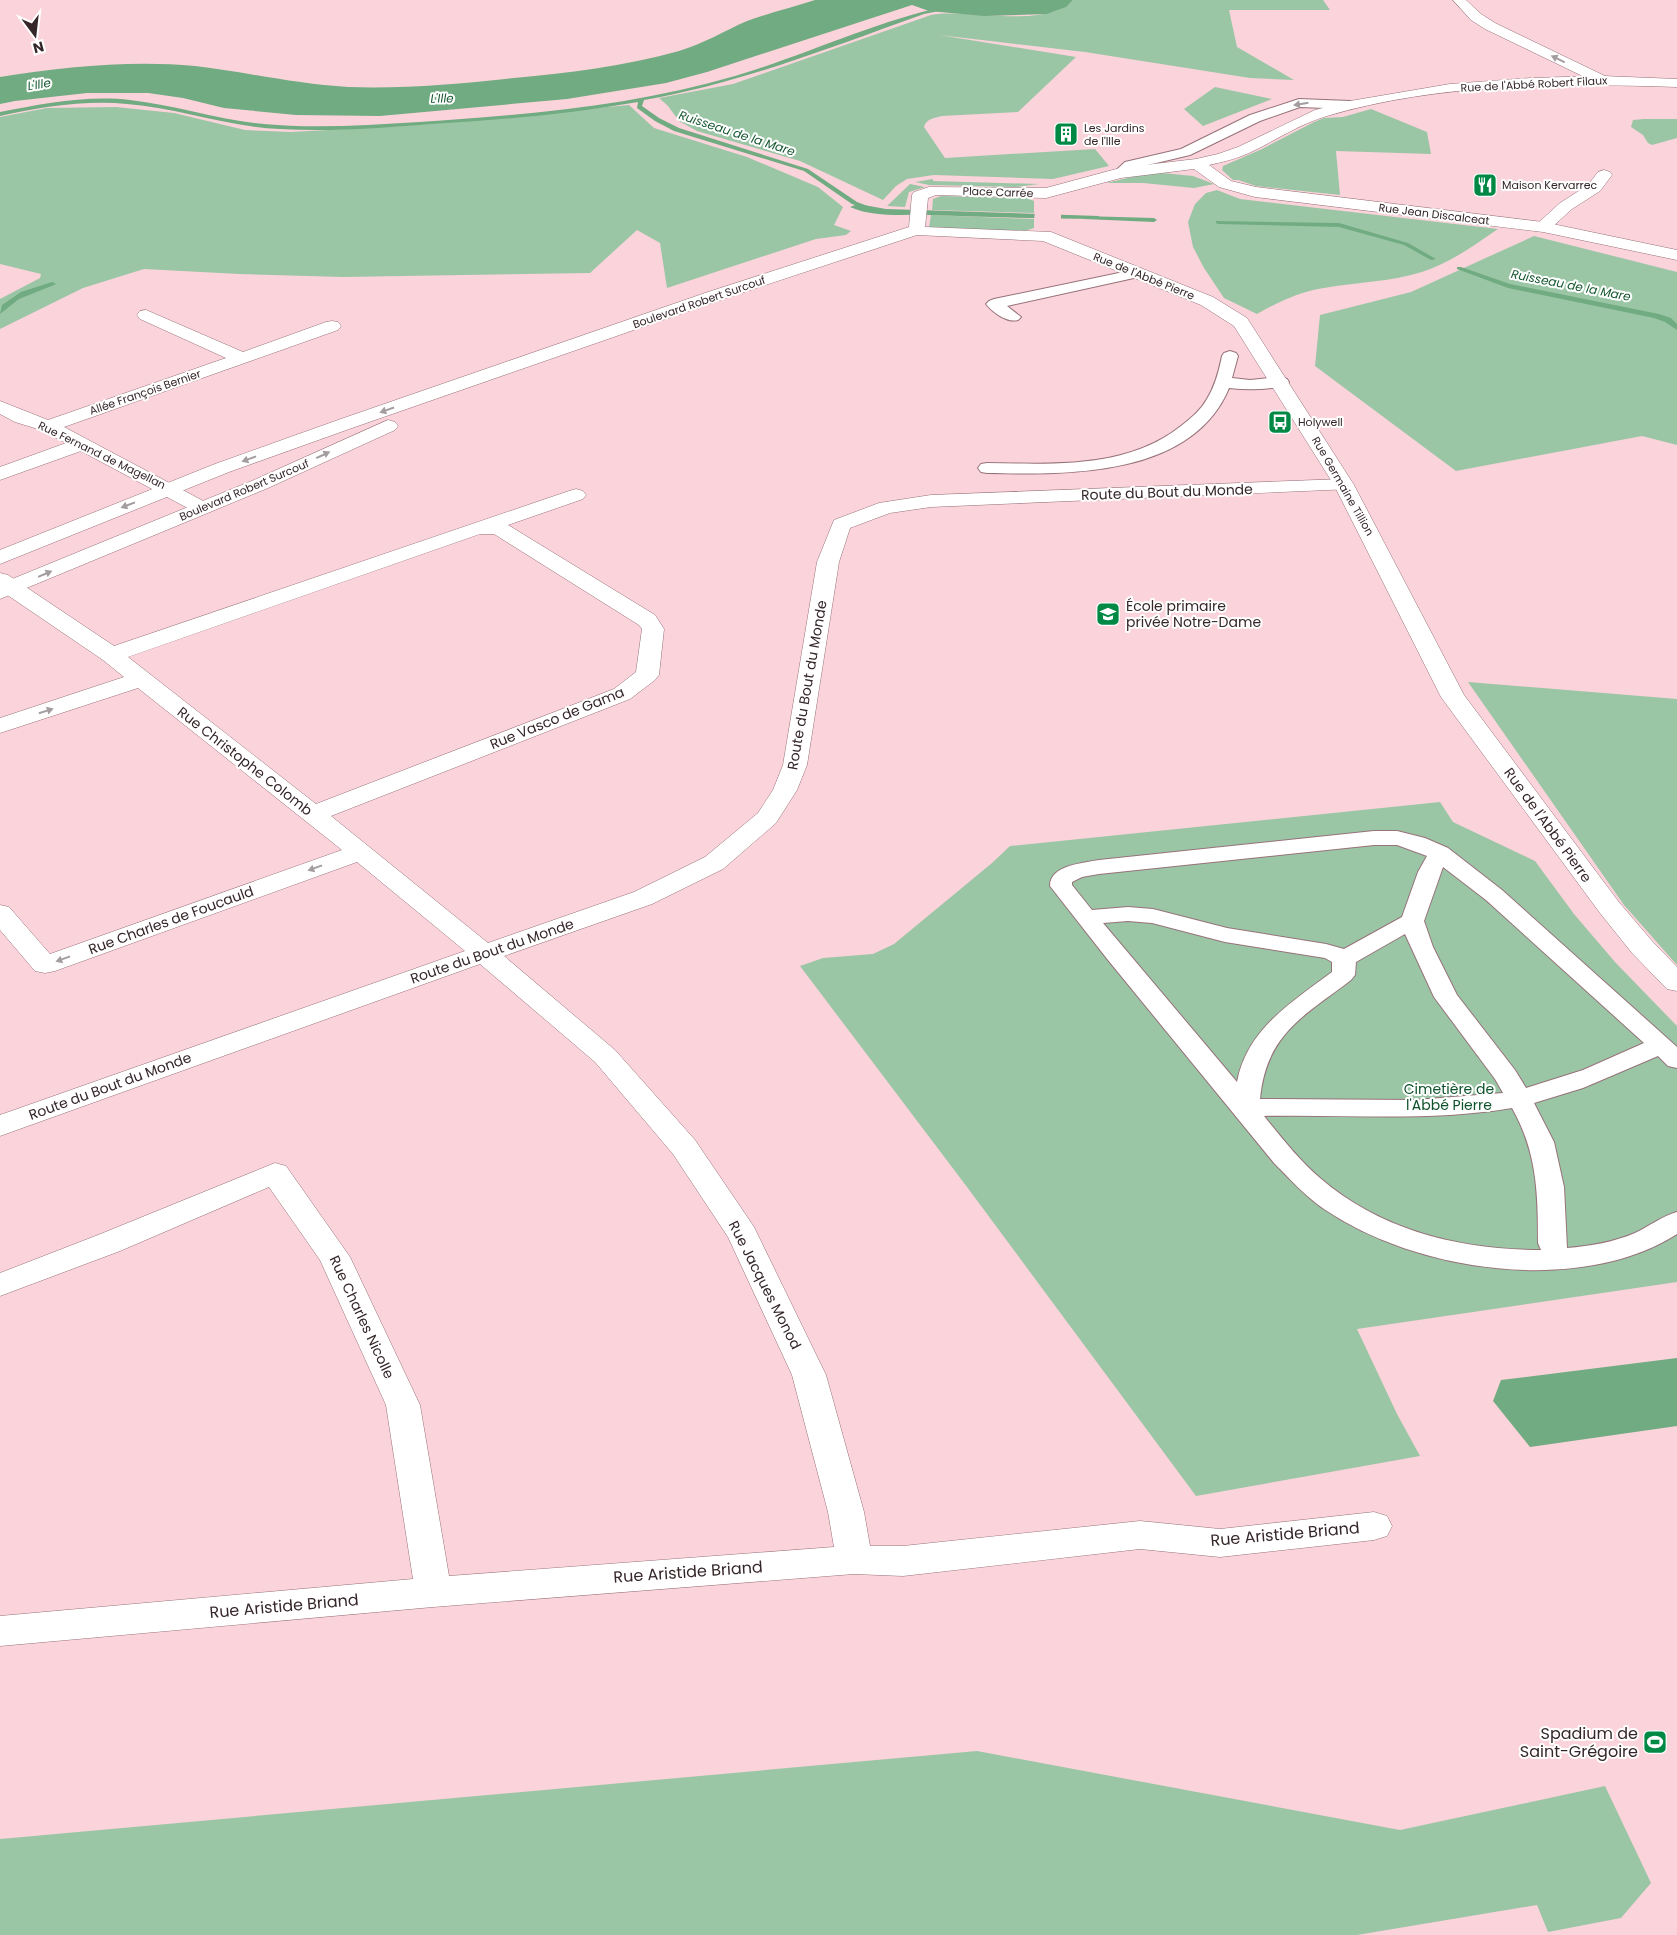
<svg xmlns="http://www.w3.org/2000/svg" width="1677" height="1935" font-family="Poppins,sans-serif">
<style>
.green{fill:#9bc6a6}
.water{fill:#71ab81}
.pier{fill:#fbd3da}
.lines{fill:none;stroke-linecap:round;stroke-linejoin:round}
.stream{fill:#71ab81;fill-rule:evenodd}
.service-casing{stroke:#967279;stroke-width:2}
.minor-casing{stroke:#967279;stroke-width:1}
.tertiary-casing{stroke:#967279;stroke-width:1}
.service{fill:#fff;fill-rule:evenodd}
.minor{fill:#fff;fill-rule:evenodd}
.tertiary{fill:#fff;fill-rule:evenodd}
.oneway{fill:#a49d9f}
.labels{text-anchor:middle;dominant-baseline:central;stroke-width:4;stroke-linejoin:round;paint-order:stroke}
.far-street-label{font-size:11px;fill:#352629;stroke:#fff}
.far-poi-label{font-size:11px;fill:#352629;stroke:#fff;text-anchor:start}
.far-water-label{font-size:12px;font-style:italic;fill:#165830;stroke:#fff}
.street-label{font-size:14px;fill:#352629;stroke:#fff}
.poi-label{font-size:14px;fill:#352629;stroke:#fff;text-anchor:start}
.park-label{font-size:14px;fill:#0d522a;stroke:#fff}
.near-street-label{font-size:16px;fill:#352629;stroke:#fff}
.near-poi-label{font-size:16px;fill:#352629;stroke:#fff;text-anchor:end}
</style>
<rect width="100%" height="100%" fill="#fbd3da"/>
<path class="green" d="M1073,0H1323L1330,10H1229L1237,47L1294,80L1250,78L1085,52L939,35L1076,57L1018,112L942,116C934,118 926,119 924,127L945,158L1095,149L1109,166L1053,179L934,175L907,179L896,186L883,200L800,161L697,131L679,121L668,106L659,98L733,84L931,15C969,8 1044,30 1073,0Z
M1215,87L1272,99L1203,126L1184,109Z
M629,105L654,128L747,157L818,187L843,207L834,225L851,231L846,235L816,239L667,288L660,243L637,230L590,273L343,277L239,274L144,269L83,288L0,329V299L40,278L41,274L0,264V117L47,108L116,107L174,113L245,130L291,132L402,126Z
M1371,109L1427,132L1431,154L1336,151L1340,195L1256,186L1238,180H1233L1222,170L1223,166L1262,149L1314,122L1324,118L1343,117Z
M1644,119H1677V138L1652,145L1648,143L1643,135L1631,127L1633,120Z
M1162,173L1193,176L1214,184L1194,188L1143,183H1106L1136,176Z
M933,179V181L1039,184L1015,187L929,185L915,182Z
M910,184L925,187L909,192L905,207L887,206Z
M1217,190L1240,199L1498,229C1473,246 1450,263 1422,272C1390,282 1356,282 1324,288C1299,292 1278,302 1257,314L1224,298L1204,268L1193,247L1188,222L1195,204L1206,193Z
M941,196L1027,198L1034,201V213L932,210L933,199Z
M931,215L1034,219V228L1025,231L936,229L929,227Z
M1534,236L1677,272V445L1642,436L1456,471L1315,366L1320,315L1411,292Z
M1468,682L1677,699V965L1624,905Z
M1440,802L1453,822L1535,861L1574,914L1615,962L1677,1026V1282L1357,1329L1397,1414L1420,1456L1196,1496L967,1187L800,966L823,958L873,954L894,944L992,863L1010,846Z
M977,1751L1400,1830L1605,1786L1651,1883L1621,1918L1548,1932L1537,1905L1357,1935H0V1839Z"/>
<path class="water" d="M815,0H1073L1066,7L1047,14L984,16L929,11L912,5L707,72L666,83L567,99L380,116L296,115L224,108L183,98L148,93H87L15,101L0,104V77C63,67 131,60 195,66C246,72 296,84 348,87C403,89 459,84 514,78C569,73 626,66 679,51C703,44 724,31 747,21C769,13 793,7 815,0Z
M858,204L886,209L1099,216L1098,219C1042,219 986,217 930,215C904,214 874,218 850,207Z
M1677,1358V1426L1530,1447L1493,1401L1501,1380Z"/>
<path class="pier" d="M1035,210L1061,212V221H1034Z"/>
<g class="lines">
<path class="stream" d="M947,6L949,9L924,14C832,47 741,83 644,100L642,106L659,118L679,128L808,169L857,202L873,208V210L871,211L852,204L804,171L674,131L655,121L637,108L638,102C569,114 500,120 431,124C381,128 330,132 280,129C228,127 179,108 127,104C85,100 42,107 0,116V112C42,104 87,95 130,100C175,105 219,120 264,124C315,129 367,125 419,122C525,115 633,106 735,76C806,55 876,21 947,6Z
M1082,216L1154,218L1157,220L1154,222L1084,219L1081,217Z
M1216,221L1339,223L1408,243L1436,259L1431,260L1404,245L1339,227L1218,224L1216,223Z
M1457,267H1461L1510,284L1659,314L1671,318L1677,324V330L1665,322L1654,318L1508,288L1457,269Z
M52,282L56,284L54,285L19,299L0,314L2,305L21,292Z"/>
<g class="service-casing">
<path id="service" d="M1299,99L1350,101L1356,105L1350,109L1300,107L1260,121L1190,155L1135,168L1125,176L1120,177L1113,173L1125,162L1181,149L1250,115Z
M1138,269L1143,270L1145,273L1143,276L1007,306L1021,317L1018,320C1008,323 993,313 986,304L989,301L994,299Z
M1230,351L1236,353L1238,356L1232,378L1250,380L1281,377L1287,379L1289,382L1287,385C1268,390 1248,390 1229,388C1192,477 1068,475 987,473L981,472L978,468L981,464L987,463C1053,464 1127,469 1181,426C1191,418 1201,410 1207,399C1215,386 1219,371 1222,356L1224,353Z
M1374,831H1397L1425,838L1448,848L1502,890L1677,1047V1068L1668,1066L1658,1056L1583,1088L1534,1103L1554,1142L1564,1187L1567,1248C1591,1246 1614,1242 1635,1233C1650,1226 1662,1216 1677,1212V1234C1580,1296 1416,1272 1324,1209C1305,1196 1290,1179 1274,1163L1108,960L1050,886C1050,865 1083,863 1099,860ZM1374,845H1397L1427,856L1418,872L1402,917L1344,949L1326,944L1227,928L1153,909L1128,907L1092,910L1072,885V882L1082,877L1099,874ZM1443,867L1486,900L1644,1043L1583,1070L1526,1088L1515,1070L1457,995L1433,947L1424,921ZM1128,921L1152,923L1225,942L1325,958L1332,962V972C1292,1002 1247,1029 1237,1082L1103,923ZM1405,934L1434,997L1495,1079L1503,1093L1415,1100L1260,1099C1266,1034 1304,1016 1351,980L1355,975L1356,962ZM1512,1108C1537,1152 1538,1193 1538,1243L1541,1250C1462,1250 1381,1231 1320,1178C1299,1160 1281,1137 1264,1116C1347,1114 1429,1122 1512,1108Z"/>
</g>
<g class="minor-casing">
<path id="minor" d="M1453,0H1466L1481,14L1495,23L1607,77L1609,80L1607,83H1597L1485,29L1471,20Z
M1604,170L1610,172L1612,175L1600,191L1572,209L1549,230H1537L1535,227L1537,224L1560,203L1588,185L1598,172Z
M146,310L243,352L326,322L332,321L338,322L341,326L338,330L64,427L209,504L212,508L209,512L202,514L195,512L81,451L0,480V467L66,443L41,430L15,422L0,414V401L48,420L226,358L140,319L137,315L140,311Z
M1344,479L1351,481L1354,485L1351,489L931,507L890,513L850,528L839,562L807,765L797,790L776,823L723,869L652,904L504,956L615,1050L695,1140L754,1227L826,1375L864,1512L870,1546H903L1140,1521L1220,1529L1374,1512L1387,1516L1392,1526L1387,1536L1374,1540L1220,1557L1140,1549L903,1576L854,1574L433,1607L0,1646V1616L413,1579L386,1405L320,1260L269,1187L120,1251L0,1296V1273L98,1235L275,1163L286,1166L350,1257L420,1405L449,1576L834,1547L828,1512L792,1375L728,1237L673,1154L595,1062L480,964L0,1136V1115L465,951L357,862L55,971L45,973L35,971L0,930V905L9,907L50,954L342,850L138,688L0,733V718L124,677L103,660L0,590V573L8,575L114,646L569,491L576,489L583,491L586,495L583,499L508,525L655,615L664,629L659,675L655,680L630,699L331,816L488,943L634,892L705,857L758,813L773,790L783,765L817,562L834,520L879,503L931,495ZM480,534H494L639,625L642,629L636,672L614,689L316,804L128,657Z"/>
</g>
<g class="tertiary-casing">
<path id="tertiary" d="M1602,76L1677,79V87C1562,83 1438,83 1327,116C1299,124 1275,141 1249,153C1236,159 1222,162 1209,165L1231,181L1256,187L1543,222L1677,250V260L1543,232L1255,197L1219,187L1194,169L1121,178L1046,198L936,195L928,198L925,227L1051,232L1213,297L1247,318L1354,485L1464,695L1618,901L1652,941L1677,967V991L1667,989L1632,953L1600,913L1441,697L1334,485L1234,326L1201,305L1043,241L917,235L720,300L352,428L229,472L0,564V550L215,464L338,420L708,292L909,227L912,195L914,192L929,187L1046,188L1120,168L1196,159L1218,154L1238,147L1315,110L1350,101L1450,84L1531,78Z
M388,420L395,422L398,426L395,430L268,488L0,599V584L254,480Z"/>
</g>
<use href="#service" class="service"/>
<use href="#minor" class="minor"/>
<use href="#tertiary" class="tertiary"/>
</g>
<defs><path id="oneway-solid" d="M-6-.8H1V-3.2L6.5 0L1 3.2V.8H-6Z" transform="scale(1.25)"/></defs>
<g class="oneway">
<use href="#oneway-solid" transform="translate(1558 59) rotate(-154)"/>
<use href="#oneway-solid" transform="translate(1301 104) rotate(171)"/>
<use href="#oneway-solid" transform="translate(387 410) rotate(161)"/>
<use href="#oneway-solid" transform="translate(323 455) rotate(-25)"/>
<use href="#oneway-solid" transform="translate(249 459) rotate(160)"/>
<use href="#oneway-solid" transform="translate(128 505) rotate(159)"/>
<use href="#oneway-solid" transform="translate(45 574) rotate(-23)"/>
<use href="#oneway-solid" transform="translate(46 711) rotate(-18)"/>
<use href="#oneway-solid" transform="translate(315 868) rotate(160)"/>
<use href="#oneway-solid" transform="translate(63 959) rotate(160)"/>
</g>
<defs>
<g id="building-square" transform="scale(1.25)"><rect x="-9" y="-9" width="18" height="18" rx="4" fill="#008845" stroke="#fff"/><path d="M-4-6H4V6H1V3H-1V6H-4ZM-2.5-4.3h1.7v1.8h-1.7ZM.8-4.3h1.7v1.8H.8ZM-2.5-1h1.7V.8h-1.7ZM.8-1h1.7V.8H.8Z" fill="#fff"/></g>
<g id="restaurant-square" transform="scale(1.25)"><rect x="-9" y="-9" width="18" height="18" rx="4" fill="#008845" stroke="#fff"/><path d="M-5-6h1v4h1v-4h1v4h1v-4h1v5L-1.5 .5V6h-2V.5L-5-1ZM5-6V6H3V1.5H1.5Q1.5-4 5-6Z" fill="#fff"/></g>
<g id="bus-square" transform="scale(1.25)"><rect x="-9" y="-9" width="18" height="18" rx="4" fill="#008845" stroke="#fff"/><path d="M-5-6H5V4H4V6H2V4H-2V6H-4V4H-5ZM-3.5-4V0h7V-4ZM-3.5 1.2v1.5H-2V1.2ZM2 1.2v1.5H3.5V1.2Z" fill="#fff"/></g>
<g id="school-square" transform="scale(1.25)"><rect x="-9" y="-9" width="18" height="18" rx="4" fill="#008845" stroke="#fff"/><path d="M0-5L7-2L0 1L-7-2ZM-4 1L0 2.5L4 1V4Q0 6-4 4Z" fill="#fff"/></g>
<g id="stadium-square" transform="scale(1.25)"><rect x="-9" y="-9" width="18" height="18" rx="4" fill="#008845" stroke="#fff"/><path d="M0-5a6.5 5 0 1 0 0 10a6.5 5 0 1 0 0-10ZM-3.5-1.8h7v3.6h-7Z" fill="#fff"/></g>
</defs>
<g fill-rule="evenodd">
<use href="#building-square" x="1066" y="134"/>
<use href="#restaurant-square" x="1485" y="185"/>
<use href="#bus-square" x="1280" y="422"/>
<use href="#school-square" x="1108" y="614"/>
<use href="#stadium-square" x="1655" y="1742"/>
</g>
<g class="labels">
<g class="far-street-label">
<text transform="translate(1534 84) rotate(-3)">Rue de l'Abbé Robert Filaux</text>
<text transform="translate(998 192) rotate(2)">Place Carrée</text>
<text transform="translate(1434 214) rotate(7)">Rue Jean Discalceat</text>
<text transform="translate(1144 276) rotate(22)">Rue de l'Abbé Pierre</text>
<text transform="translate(699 302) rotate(-19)">Boulevard Robert Surcouf</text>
<text transform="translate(145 392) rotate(-19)">Allée François Bernier</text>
<text transform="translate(102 455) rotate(26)">Rue Fernand de Magellan</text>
<text transform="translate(1343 486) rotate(60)">Rue Germaine Tillion</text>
<text transform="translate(244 490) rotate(-23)">Boulevard Robert Surcouf</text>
</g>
<g class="far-poi-label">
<text x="1084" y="128">Les Jardins<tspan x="1084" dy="13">de l'Ille</tspan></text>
<text x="1502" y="185">Maison Kervarrec</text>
<text x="1298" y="422">Holywell</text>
</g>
<g class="far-water-label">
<text transform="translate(39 84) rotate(-9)">L'Ille</text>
<text transform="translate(442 98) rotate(-1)">L'Ille</text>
<text transform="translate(737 133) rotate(18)">Ruisseau de la Mare</text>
<text transform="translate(1571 285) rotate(11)">Ruisseau de la Mare</text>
</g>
<g class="street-label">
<text transform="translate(1167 492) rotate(-2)">Route du Bout du Monde</text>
<text transform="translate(807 685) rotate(-80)">Route du Bout du Monde</text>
<text transform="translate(557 718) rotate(-22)">Rue Vasco de Gama</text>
<text transform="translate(245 761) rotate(38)">Rue Christophe Colomb</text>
<text transform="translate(1548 825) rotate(54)">Rue de l'Abbé Pierre</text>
<text transform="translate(171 920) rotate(-20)">Rue Charles de Foucauld</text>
<text transform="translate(492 951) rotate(-19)">Route du Bout du Monde</text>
<text transform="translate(110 1086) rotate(-20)">Route du Bout du Monde</text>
<text transform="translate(765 1285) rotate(63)">Rue Jacques Monod</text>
<text transform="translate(362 1317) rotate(65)">Rue Charles Nicolle</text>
</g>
<g class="poi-label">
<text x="1126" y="606">École primaire<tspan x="1126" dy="16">privée Notre-Dame</tspan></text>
</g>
<g class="park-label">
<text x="1449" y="1089">Cimetière de<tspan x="1449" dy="16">l'Abbé Pierre</tspan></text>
</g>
<g class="near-street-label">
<text transform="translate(1285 1534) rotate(-5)">Rue Aristide Briand</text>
<text transform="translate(688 1572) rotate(-4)">Rue Aristide Briand</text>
<text transform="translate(284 1606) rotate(-5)">Rue Aristide Briand</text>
</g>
<g class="near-poi-label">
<text x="1638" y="1733">Spadium de<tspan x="1638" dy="18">Saint-Grégoire</tspan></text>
</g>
</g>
<g transform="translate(35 35) rotate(165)" stroke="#ffffff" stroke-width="4" paint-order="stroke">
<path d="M0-4L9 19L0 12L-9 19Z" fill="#352629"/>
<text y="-8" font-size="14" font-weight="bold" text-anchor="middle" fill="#352629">N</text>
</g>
</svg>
